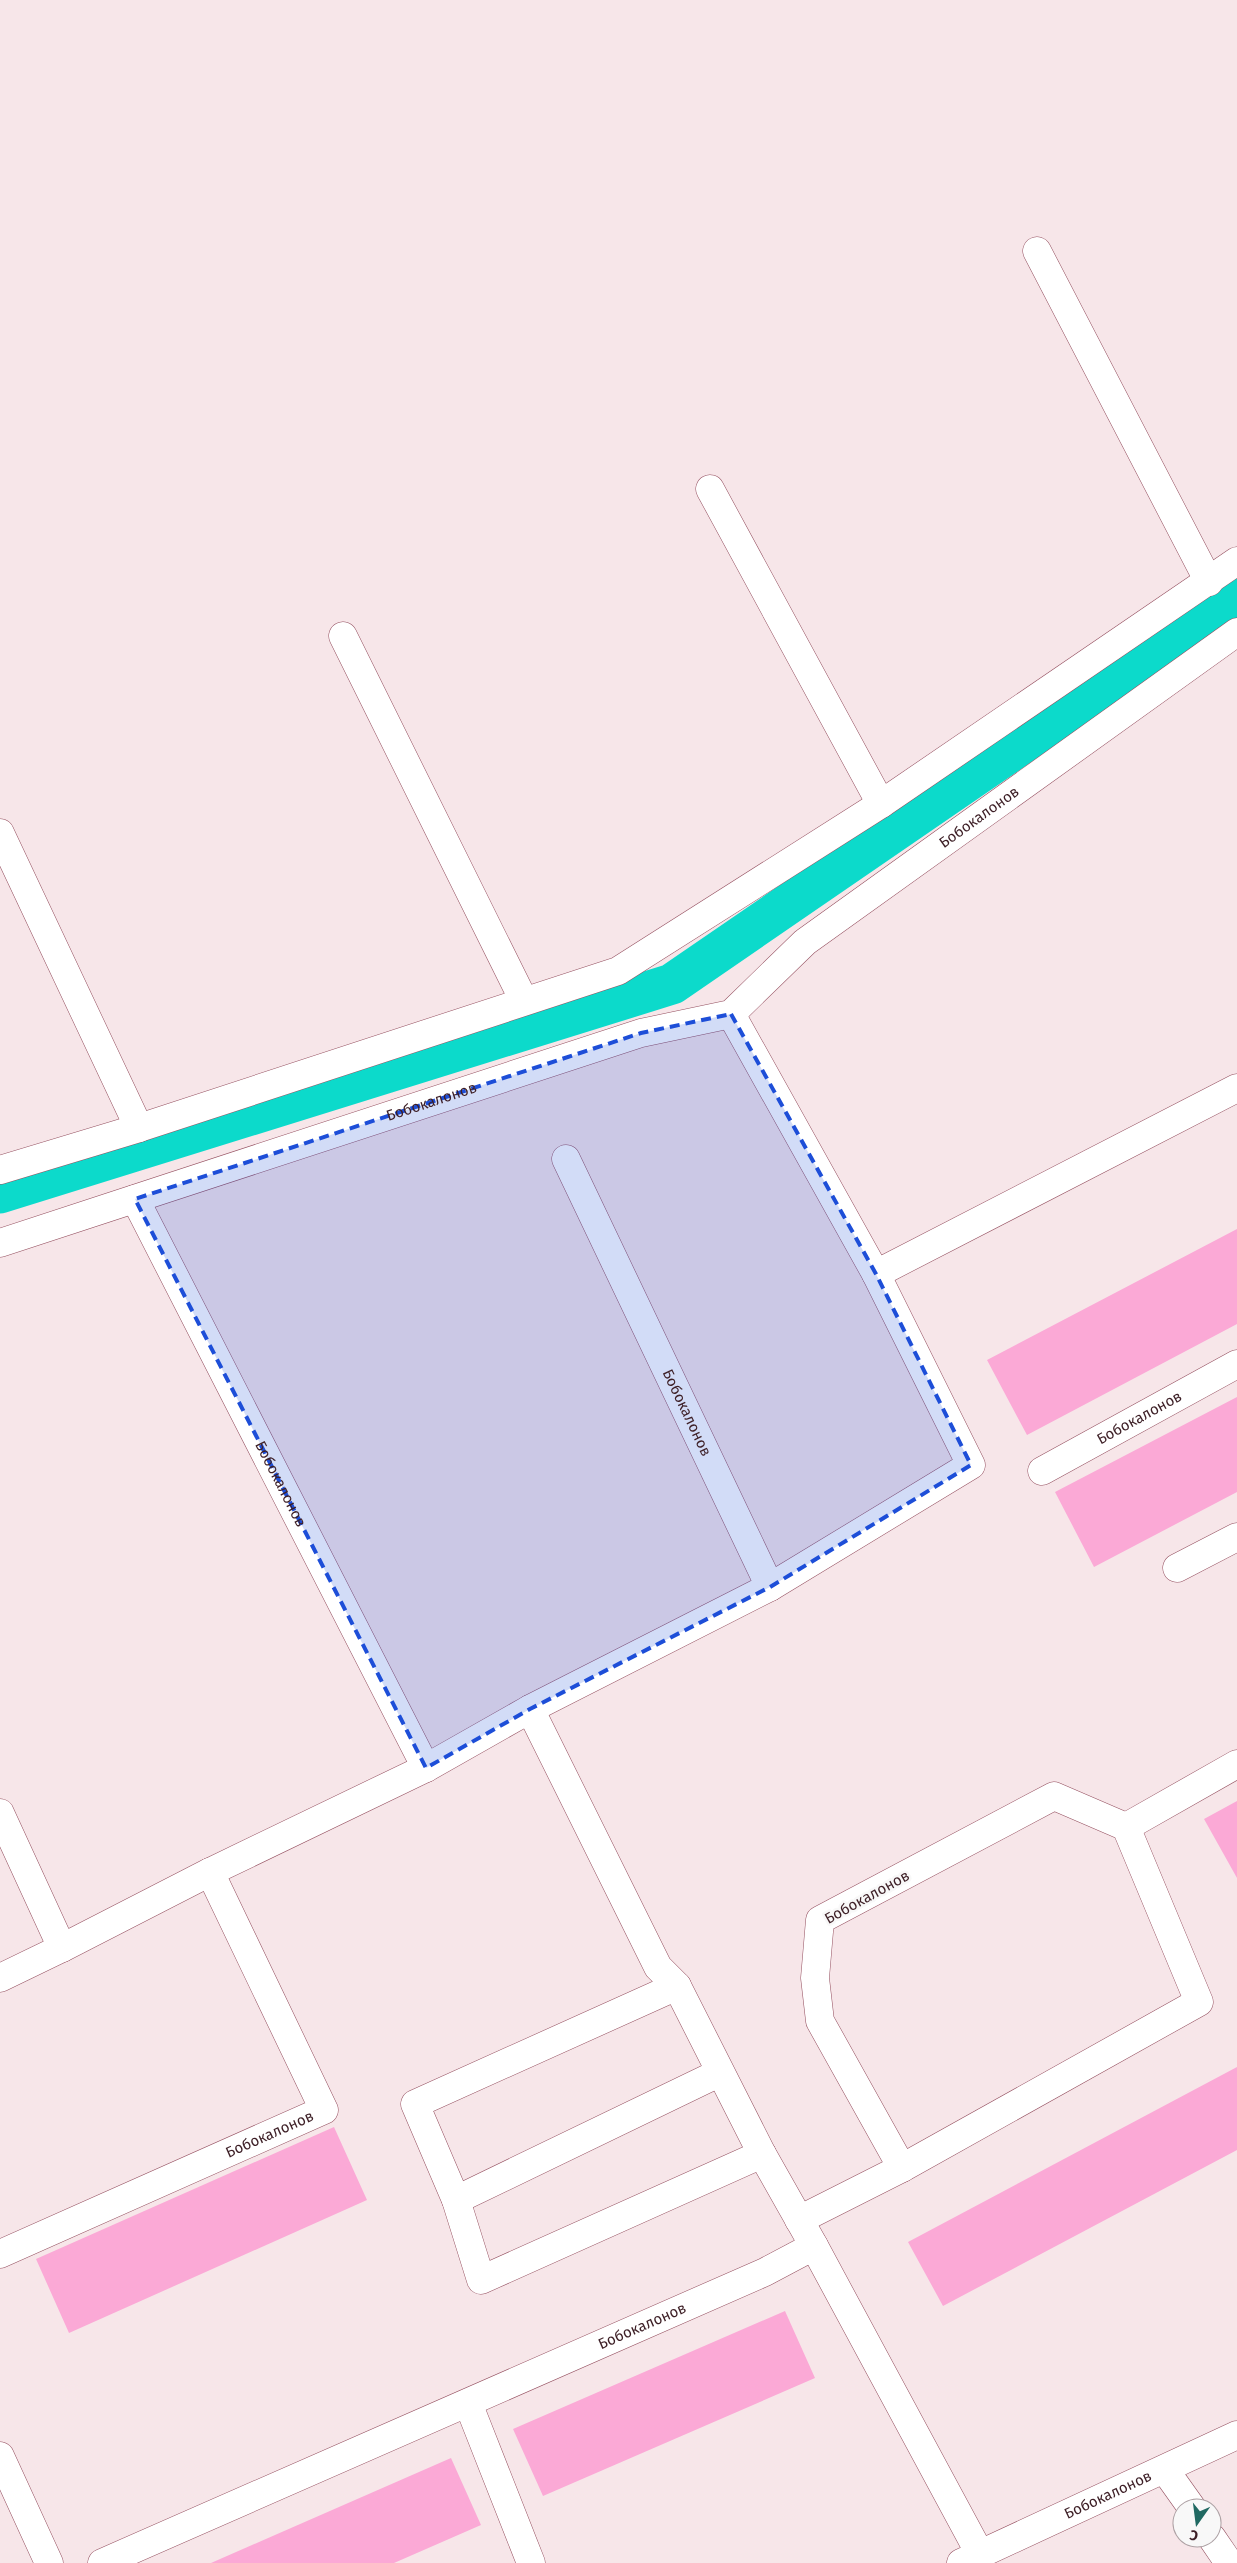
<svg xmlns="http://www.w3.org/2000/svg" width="1237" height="2563" font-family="'Fira Sans',sans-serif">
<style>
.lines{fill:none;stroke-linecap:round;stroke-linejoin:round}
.canal{stroke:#0cdacb;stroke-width:41}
.building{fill:#fba9d6}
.minor-casing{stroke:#955060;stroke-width:29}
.major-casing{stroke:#955060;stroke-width:29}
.minor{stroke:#fff;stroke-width:28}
.major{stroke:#fff;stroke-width:28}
.marked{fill:#1d4ed8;fill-opacity:0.2;stroke:#1d4ed8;stroke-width:4;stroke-dasharray:10 6;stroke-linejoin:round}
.labels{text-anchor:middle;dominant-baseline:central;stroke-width:5;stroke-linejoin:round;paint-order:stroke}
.street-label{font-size:15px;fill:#3d1f26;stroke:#f8f8f8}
</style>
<rect width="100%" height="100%" fill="#f7e6e9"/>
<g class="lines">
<path class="canal" d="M0,1193L672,984L1237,596"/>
</g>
<path class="building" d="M1237,1229V1324L1027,1435L987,1360Z
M1237,1397V1492L1094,1567L1055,1492Z
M1237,1801V1878L1204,1819Z
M1237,2067V2150L943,2306L908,2242Z
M334,2127L367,2200L69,2333L36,2259Z
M785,2311L815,2378L543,2496L513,2429Z
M451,2458L481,2525L394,2563H211Z"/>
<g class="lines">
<g class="minor-casing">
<g id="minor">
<path d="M1037,251L1209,582"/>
<path d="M710,489L881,804"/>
<path d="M343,636L524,1001"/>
<path d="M0,833L139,1128"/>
<path d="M731,1014L876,1274L1237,1088"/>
<path id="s1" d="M566,1159L770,1587L971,1465L876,1274"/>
<path d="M0,1170L139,1128L618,971L881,804L1237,561"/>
<path id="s2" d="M135,1199L426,1768L530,1709L770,1587"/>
<path id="s3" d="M0,1243L641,1033L731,1014L805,942L1237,632"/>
<path id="s4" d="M1042,1471L1237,1364"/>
<path d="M1177,1568L1237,1537"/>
<path d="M530,1709L658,1967L677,1986L762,2154L814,2246L980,2554"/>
<path d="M1054,1796L1126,1827L1199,2002L902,2168L820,2021L815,1978L820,1920Z"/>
<path d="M0,1813L62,1948L210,1872L426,1768"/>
<path d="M1126,1827L1237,1764"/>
<path d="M0,1978L62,1948"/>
<path d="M677,1986L415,2104L456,2200L481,2280L762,2154"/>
<path d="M456,2200L719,2073"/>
<path d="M799,2220L902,2168"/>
<path id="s5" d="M0,2254L324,2110L210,1872"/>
<path d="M468,2403L531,2563"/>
<path d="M0,2456L49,2563"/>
<path d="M1165,2470L1192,2508"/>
<path d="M1212,2538L1229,2563"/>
<path id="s6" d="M102,2563L765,2272L814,2246"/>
</g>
</g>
<g class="major-casing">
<g id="major">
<path id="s7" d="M961,2563L1237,2435"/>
</g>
</g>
<use href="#minor" class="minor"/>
<use href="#major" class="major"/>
</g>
<path class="marked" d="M731,1014L876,1274L971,1465L770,1587L530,1709L426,1768L135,1199L641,1033Z"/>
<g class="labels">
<g class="street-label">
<text stroke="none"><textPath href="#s3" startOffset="1084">Бобокалонов</textPath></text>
<text stroke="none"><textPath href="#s3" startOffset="454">Бобокалонов</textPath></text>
<text stroke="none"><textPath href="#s1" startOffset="281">Бобокалонов</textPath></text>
<text stroke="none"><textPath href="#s4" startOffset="111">Бобокалонов</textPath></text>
<text stroke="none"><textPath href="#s2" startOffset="320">Бобокалонов</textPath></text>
<text transform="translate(867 1897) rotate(-29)">Бобокалонов</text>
<text stroke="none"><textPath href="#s5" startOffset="295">Бобокалонов</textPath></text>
<text stroke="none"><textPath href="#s6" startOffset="590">Бобокалонов</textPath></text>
<text stroke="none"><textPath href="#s7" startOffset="162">Бобокалонов</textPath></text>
</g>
</g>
<g transform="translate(1197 2523) rotate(194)"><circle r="24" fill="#f8f8f8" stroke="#ada1a4"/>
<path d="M0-4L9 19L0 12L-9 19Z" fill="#206962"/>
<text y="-8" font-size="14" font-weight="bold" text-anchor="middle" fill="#3d1f26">С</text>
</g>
</svg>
